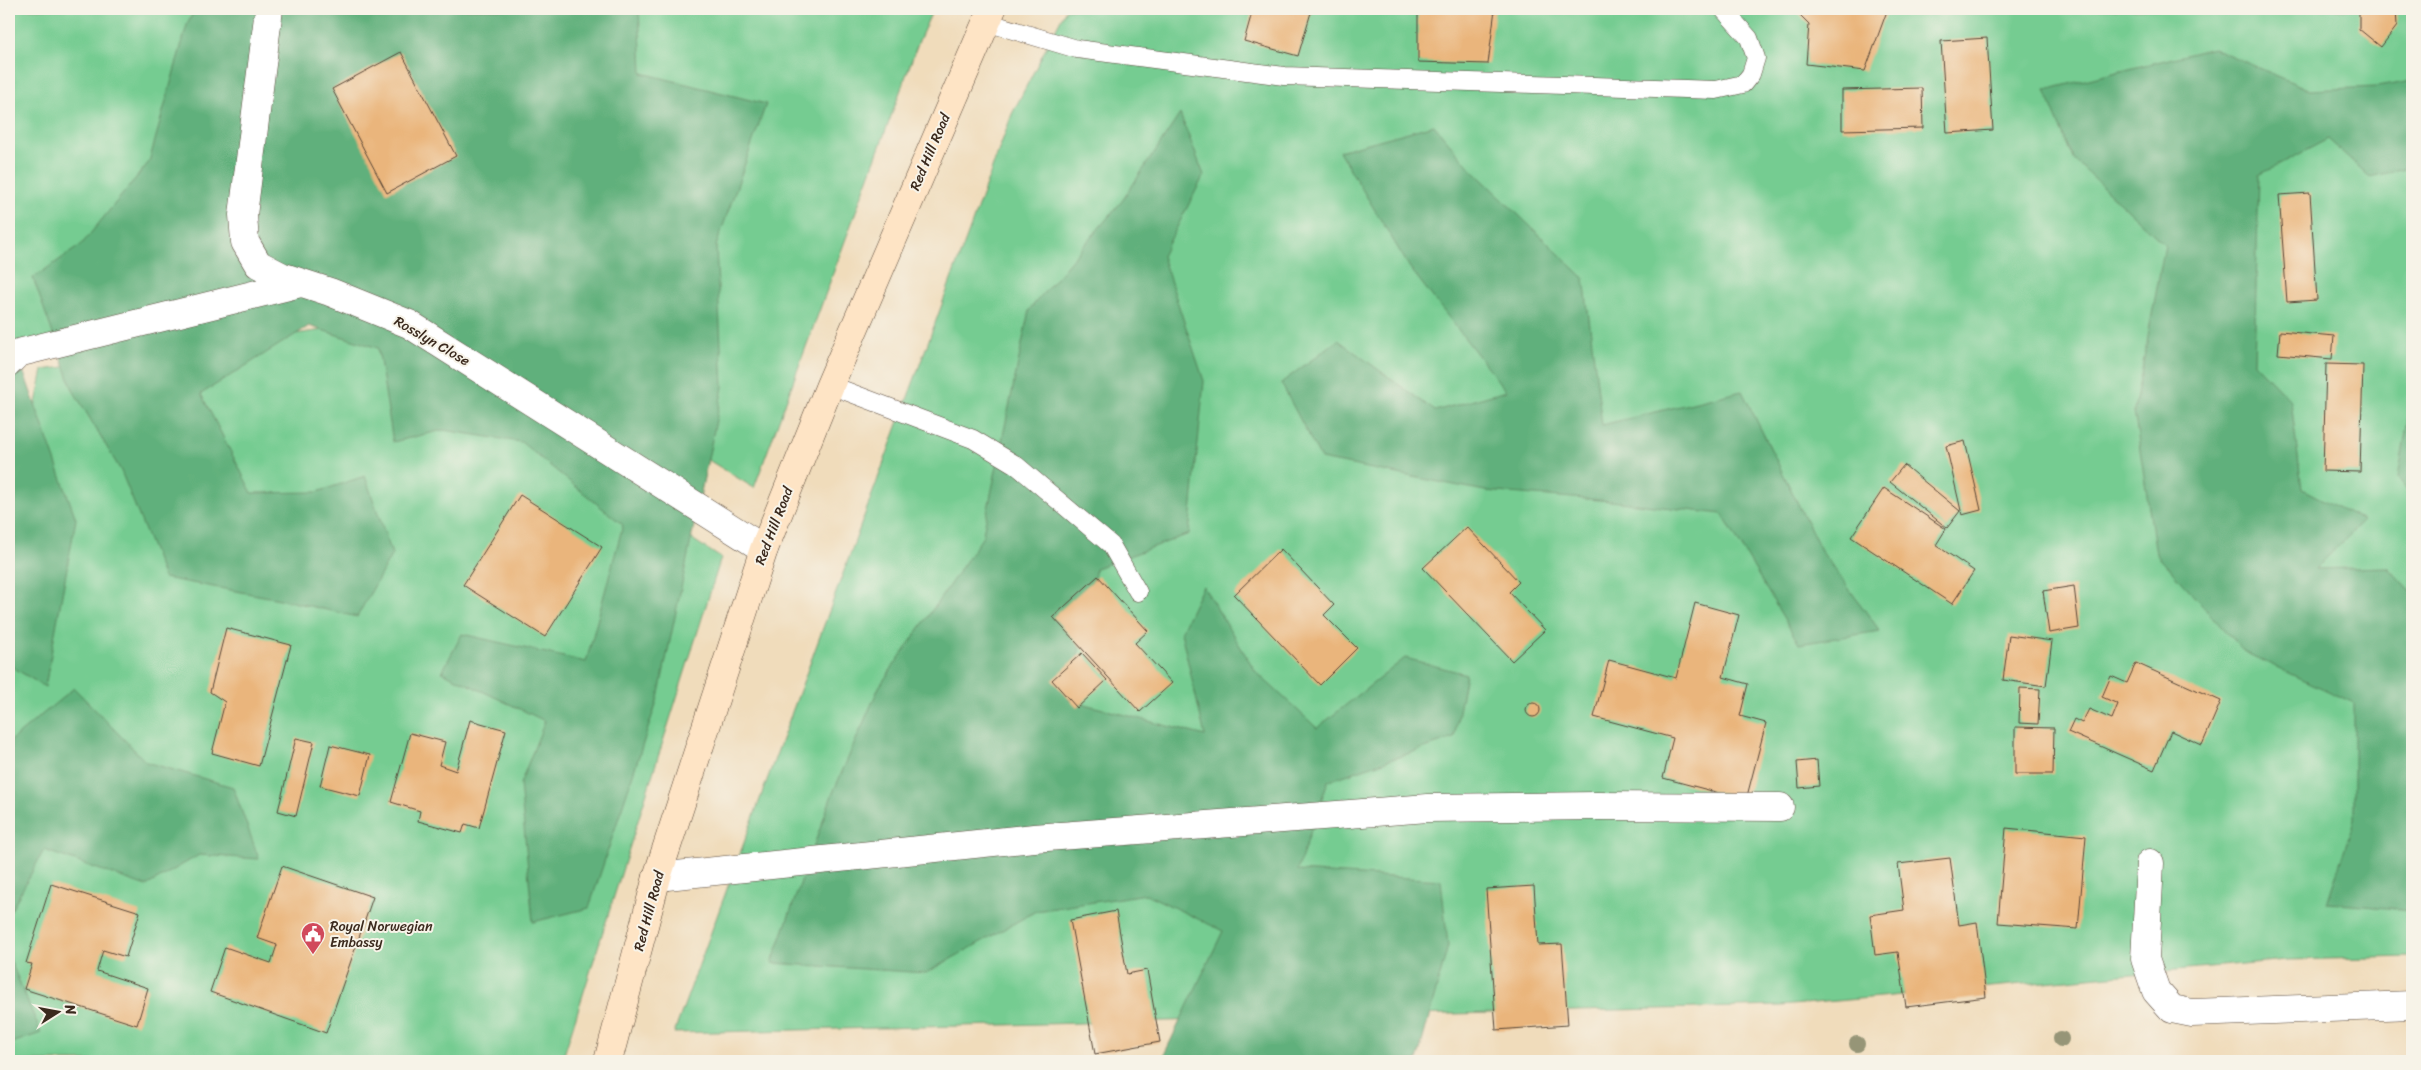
<svg xmlns="http://www.w3.org/2000/svg" width="2421" height="1070" font-family="Sriracha,sans-serif">
<style>
.green{fill:#75cc91;stroke:#587b58}
.forest{fill:#60b07b;stroke:#4e6d4c}
.building{fill:#eab57b}
.lines{fill:none;stroke-linecap:round;stroke-linejoin:round}
.service-casing{stroke:#564536;stroke-width:19}
.minor-casing{stroke:#564536;stroke-width:29}
.secondary-casing{stroke:#564536;stroke-width:29}
.service{stroke:#fff;stroke-width:18}
.minor{stroke:#fff;stroke-width:28}
.secondary{stroke:#fee4c5;stroke-width:28}
.tree{fill:#969577}
.labels{text-anchor:middle;dominant-baseline:central;stroke-width:4;stroke-linejoin:round;paint-order:stroke}
.street-label{font-size:14px;fill:#3b2a1e;stroke:#f7f3e8}
.poi-label{font-size:14px;fill:#3b2a1e;stroke:#f7f3e8;text-anchor:start}
</style>
<rect width="100%" height="100%" fill="#f7f3e8"/>
<filter id="ink" filterUnits="userSpaceOnUse"><feTurbulence type="fractalNoise" baseFrequency=".02" numOctaves="2"/><feDisplacementMap in="SourceGraphic" scale="10" xChannelSelector="R" yChannelSelector="G"/><feConvolveMatrix kernelMatrix="1 2 1 2 8 2 1 2 1" color-interpolation-filters="sRGB"/></filter>
<filter id="wash" filterUnits="userSpaceOnUse"><feTurbulence type="fractalNoise" baseFrequency=".0096" numOctaves="4" result="noise"/><feDisplacementMap in="SourceGraphic" scale="20" xChannelSelector="R" yChannelSelector="G"/><feGaussianBlur stdDeviation="1.12" result="paint"/><feColorMatrix in="noise" values="0 0 0 0 0 0 0 0 0 0 0 0 0 0 0 0 0 1.4 0 .05"/><feComposite in="paint" operator="in"/></filter>
<g filter="url(#wash)">
<rect width="100%" height="100%" fill="#f0dcbb"/>
<path class="green" d="M9,9H933L918,43L754,488L392,266L9,348Z
M1066,9H2412V957L2286,960L1781,1006L674,1033L1012,114Z
M365,324L721,558L562,1061H9V528L43,370Z"/>
<path class="forest" d="M195,9H639L642,73L766,104L716,246L723,387L658,698L589,908L533,922L520,784L545,721L442,672L462,634L586,662L623,525L521,442L443,430L393,442L378,348L309,326L201,394L252,493L317,492L365,476L392,554L357,617L280,599L164,578L121,471L73,390L33,278L81,245L149,162L187,25Z
M2213,48L2310,90L2377,87L2412,81V167L2370,177L2328,139L2259,175L2254,363L2291,401L2302,489L2364,521L2315,569L2388,567L2412,593V910L2327,903L2354,820V703L2244,652L2156,554L2134,411L2165,245L2073,159L2045,90Z
M1180,114L1204,175L1162,256L1204,381L1189,534L1096,568L1069,700L1205,736L1181,632L1203,586L1256,672L1317,728L1405,658L1466,674L1454,738L1328,781L1297,871L1441,880L1448,946L1417,1061H1161L1223,931L1146,894L1036,911L926,973L772,963L832,795L879,687L982,538L1029,310L1122,201Z
M1434,125L1471,169L1584,278L1602,425L1742,391L1822,552L1880,631L1799,644L1722,514L1611,501L1485,491L1321,459L1281,383L1338,340L1435,411L1506,391L1410,268L1339,151Z
M9,331L76,519L45,687L9,665Z
M2411,402L2412,405V496L2398,478Z
M74,688L146,762L233,787L259,859L199,855L146,886L44,850L9,914V742Z
M9,957L41,1033L9,1044Z"/>
<g id="blocks">
<path class="building" d="M1253,9H1312L1298,56L1244,41Z
M1418,9H1495L1488,64L1418,62Z
M1794,9H1886L1887,11L1865,71L1806,64L1809,24Z
M2359,9H2396L2397,26L2381,47L2359,29Z
M1987,38L1993,130L1947,133L1941,41Z
M401,52L456,156L387,193L332,89Z
M1922,88L1923,128L1842,130V90Z
M2310,193L2317,300L2287,302L2279,195Z
M2280,331L2334,336L2332,359L2278,354Z
M2326,364L2363,365L2360,472L2323,471Z
M1965,441L1981,510L1962,515L1946,446Z
M1904,465L1960,511L1947,528L1890,482Z
M1884,488L1946,529L1936,545L1974,571L1952,604L1851,537Z
M520,495L602,547L545,637L463,585Z
M1467,527L1519,582L1509,592L1545,630L1512,661L1423,568Z
M1281,549L1334,605L1324,615L1357,648L1320,685L1234,595Z
M1098,576L1148,631L1135,643L1172,683L1140,712L1053,617Z
M2074,586L2079,628L2049,633L2043,591Z
M1695,603L1739,615L1723,677L1748,684L1740,716L1766,723L1746,800L1663,778L1673,738L1594,717L1609,660L1676,678Z
M226,628L291,645L259,766L212,753L225,702L210,692Z
M2009,635L2052,641L2046,686L2003,680Z
M1082,653L1107,680L1077,708L1052,680Z
M2136,663L2221,701L2202,745L2171,731L2154,770L2068,732L2074,719L2082,723L2089,709L2112,719L2118,704L2102,697L2111,676L2127,683Z
M2020,688L2040,689L2038,724L2019,723Z
M1526 710a7 7 0 1 1 14 0a7 7 0 1 1-14 0Z
M470,720L506,730L479,828L465,824L462,833L418,821L420,811L391,802L410,733L445,742L439,765L456,771Z
M2015,727L2054,728L2053,774H2015Z
M296,738L314,742L296,816L278,811Z
M330,745L370,755L360,796L320,786Z
M1817,760L1819,786L1799,788L1797,762Z
M2006,828L2086,836L2078,929L1998,923Z
M1950,858L1959,925L1977,922L1986,997L1906,1007L1898,952L1875,955L1870,915L1904,910L1898,864Z
M282,866L373,897L326,1033L210,992L225,947L271,963L277,945L257,938Z
M51,884L140,912L126,957L103,950L97,971L148,988L137,1025L24,989L32,964L26,963Z
M1534,886L1538,945L1562,944L1568,1025L1496,1030L1486,889Z
M1116,911L1127,974L1147,970L1160,1042L1095,1054L1070,920Z"/>
</g>
</g>
<g filter="url(#ink)">
<use href="#blocks" fill-opacity="0" stroke="#564536" stroke-width="1"/>
<g class="lines">
<g class="service-casing">
<path id="service" d="M986,22L1077,49L1284,76L1716,90L1743,84L1751,74L1756,58L1749,38L1723,9
M830,385L973,439L1016,465L1111,545L1138,592"/>
</g>
<g class="minor-casing">
<path id="minor" d="M269,9L243,215L245,242L258,264L281,276L330,292L409,324L764,549
M9,362L18,353L301,283
M2150,863L2145,959L2156,991L2172,1009L2192,1013L2412,1005
M657,877L1034,838L1428,808L1596,806L1780,807"/>
</g>
<g class="secondary-casing">
<path id="secondary" d="M608,1061L657,877L764,549L830,385L992,9"/>
</g>
<use href="#service" class="service"/>
<use href="#minor" class="minor"/>
<use href="#secondary" class="secondary"/>
</g>
<g class="tree">
<circle cx="2061" cy="1039" r="8"/>
<circle cx="1857" cy="1044" r="8"/>
</g>
</g>
<defs>
<g id="civic-pin" transform="scale(1.25)"><path d="M0 17L-7.5 6A9.5 9.5 0 1 1 7.5 6Z" fill="#d1495b" stroke="#f7f3e8"/><path d="M-.6-6.5H3V-4.5H.6V-3L4-1V1h2V6H-6V1h2V-1L-.6-3ZM-1.2 2.5V6h2.4V2.5Z" fill="#fff"/></g>
</defs>
<g fill-rule="evenodd">
<use href="#civic-pin" x="313" y="934"/>
</g>
<g class="labels">
<g class="street-label">
<text transform="translate(930 152) rotate(-67)">Red Hill Road</text>
<text transform="translate(432 341) rotate(30)">Rosslyn Close</text>
<text transform="translate(774 526) rotate(-69)">Red Hill Road</text>
<text transform="translate(649 911) rotate(-75)">Red Hill Road</text>
</g>
<g class="poi-label">
<text x="330" y="926">Royal Norwegian<tspan x="330" dy="16">Embassy</tspan></text>
</g>
</g>
<rect width="2421" height="1070" fill="none" stroke="#f7f3e8" stroke-width="30"/>
<g transform="translate(58 1012) rotate(79)" stroke="#f7f3e8" stroke-width="4" paint-order="stroke">
<path d="M0-4L9 19L0 12L-9 19Z" fill="#3b2a1e"/>
<text y="-8" font-size="14" font-weight="bold" text-anchor="middle" fill="#3b2a1e">N</text>
</g>
</svg>
